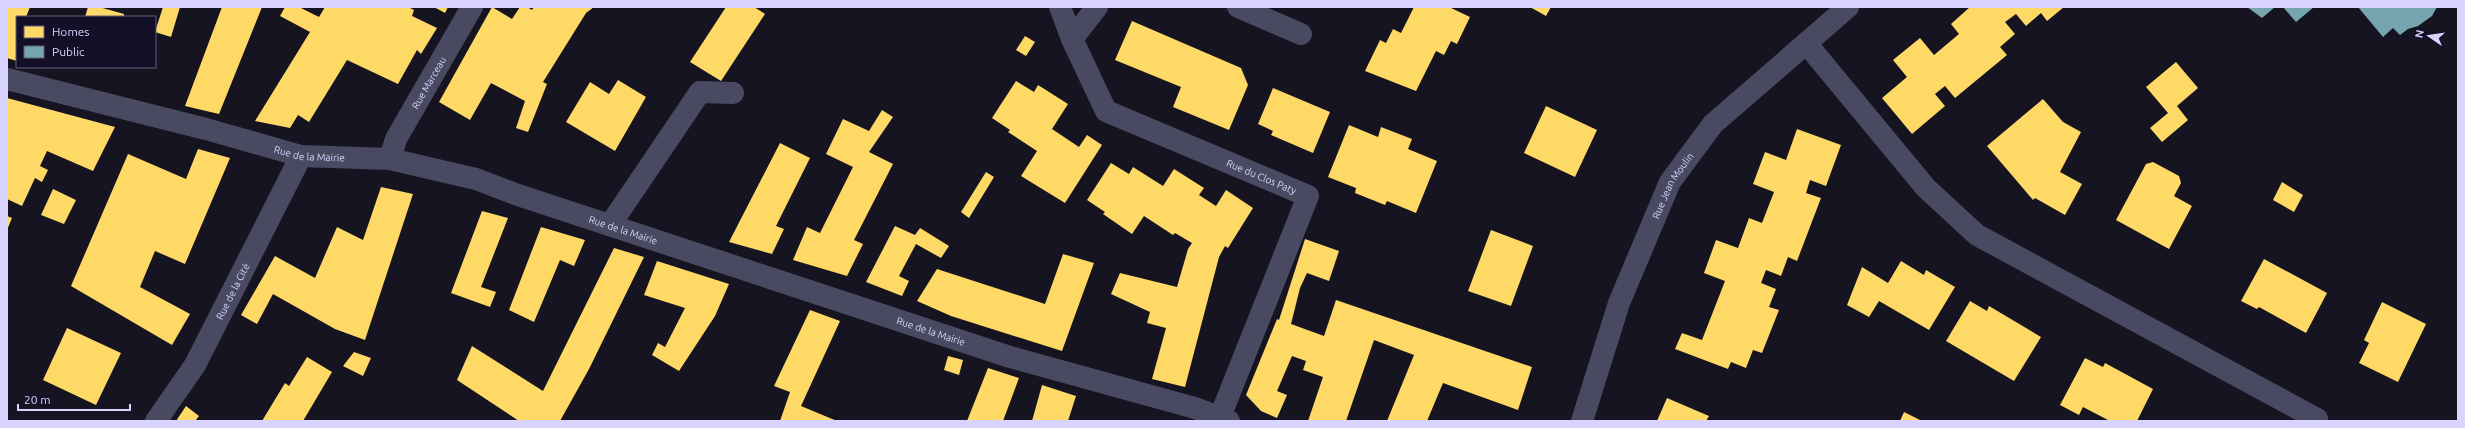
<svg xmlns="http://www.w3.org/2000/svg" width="2465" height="428" font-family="Ubuntu,sans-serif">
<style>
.homes{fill:#ffd966}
.public{fill:#76a5af}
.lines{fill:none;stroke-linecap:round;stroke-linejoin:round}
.minor{stroke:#4a4962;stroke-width:22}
.labels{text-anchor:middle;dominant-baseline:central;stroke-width:4;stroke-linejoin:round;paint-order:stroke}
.street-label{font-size:10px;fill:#d9d4ff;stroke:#130f26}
</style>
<rect width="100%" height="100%" fill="#161421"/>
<path class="homes" d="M7,7H30L26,17H17V61L7,58Z
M88,7H99L124,14V17H85Z
M163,7H180L171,37L155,32Z
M222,7H262L219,114L185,106Z
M285,7H299L319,17L325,7H408L414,10L412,16L437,28L421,54L417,50L398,84L347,60L309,122L298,115L290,128L255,121L310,32L280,16Z
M434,7H448L445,13Z
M492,7L512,19L520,7H527L532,10L534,7H594L586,13L543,82L547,84L528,132L516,128L525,101L491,83L470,120L439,102Z
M726,7H754L765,14L721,81L690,62Z
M1414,7H1449L1470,17L1457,44L1451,41L1444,55L1436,51L1416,91L1365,71L1380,40L1386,43L1393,29L1401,33Z
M1530,7H1551L1546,16Z
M1970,7H2064L2047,21L2041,13L2026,26L2016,14L2005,22L2015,34L2000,47L2007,55L1955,98L1945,86L1935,94L1945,106L1912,134L1882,98L1907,77L1893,60L1920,38L1934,55L1959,34L1951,24Z
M1132,21L1241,68L1248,85L1229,130L1173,107L1181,87L1115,60Z
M1025,36L1035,42L1026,56L1016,50Z
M2176,62L2198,88L2177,106L2188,120L2162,142L2150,128L2168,113L2146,87Z
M618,80L646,97L615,151L566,122L590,82L609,94Z
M1016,81L1034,92L1038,85L1068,104L1052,129L1079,147L1087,135L1102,145L1065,203L1021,176L1037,151L1008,132L1010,130L992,118Z
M1273,88L1330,112L1313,153L1271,135L1273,131L1258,124Z
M7,98L115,127L93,171L47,151L40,166L48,170L42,182L35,178L22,206L7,199Z
M2043,99L2063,122L2081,132L2060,172L2082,184L2065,215L2035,198L2033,200L1987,146Z
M1546,106L1597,130L1575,177L1524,153Z
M882,110L893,117L869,152L893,164L854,240L863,244L847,276L793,260L807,227L820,233L853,167L826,154L843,119L869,131Z
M1349,125L1378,137L1381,127L1412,139L1408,149L1437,161L1416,213L1387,201L1385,205L1355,193L1356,188L1328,177Z
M1797,129L1841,145L1826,186L1810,180L1806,193L1821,198L1797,261L1788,257L1781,276L1766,270L1761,283L1776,289L1769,307L1779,310L1762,353L1753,350L1746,368L1731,362L1728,369L1675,349L1682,333L1702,340L1725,281L1704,273L1716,240L1738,248L1749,218L1762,223L1774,192L1753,184L1765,152L1786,160Z
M780,143L810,158L776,226L784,229L772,254L729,242Z
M198,149L230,158L185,264L155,251L140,287L190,314L172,345L71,286L128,154L186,179Z
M2153,162L2179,176L2181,183L2174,196L2192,206L2169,249L2116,220L2146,164Z
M1111,163L1129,174L1133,167L1163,186L1174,169L1204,188L1199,195L1216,206L1226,190L1253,208L1228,248L1225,246L1219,257L1185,387L1152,379L1166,328L1147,323L1150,312L1111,294L1120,273L1177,287L1188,249L1192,243L1175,233L1173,235L1144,216L1132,234L1103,214L1105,212L1087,200Z
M986,172L994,177L969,218L961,212Z
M2282,182L2303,195L2294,212L2273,200Z
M381,187L413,194L365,340L335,329L273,294L257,324L241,315L275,256L315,278L337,227L363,240Z
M53,189L76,200L64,224L41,215Z
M482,211L508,218L481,287L496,292L490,307L451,293Z
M7,216L12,218L7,230Z
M895,226L915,235L920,228L949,246L941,258L916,244L899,276L909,281L902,296L866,282Z
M541,227L585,240L574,266L560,260L534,322L509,310Z
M1491,230L1533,246L1511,306L1468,291Z
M1305,239L1339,251L1329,281L1307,273L1300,288L1291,324L1324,336L1336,300L1532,367L1518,410L1443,383L1427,421H1387L1414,355L1374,340L1346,421H1308L1323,377L1303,370L1306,361L1292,356L1277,391L1287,395L1277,418L1261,411L1246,395L1277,319L1279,320Z
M614,248L644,257L589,369L560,421H519L457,380L472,346L543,391Z
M1063,254L1094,263L1062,351L951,316L917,301L937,269L1045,304Z
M2264,259L2327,293L2306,333L2259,307L2257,309L2241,301Z
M657,261L729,284L715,316L679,371L652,355L658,343L665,347L685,308L644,295Z
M1901,261L1924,275L1926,270L1955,287L1929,330L1879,301L1869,317L1847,305L1862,267L1888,283Z
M1970,301L1987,311L1989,306L2041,337L2014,381L1946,341Z
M2382,302L2426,324L2398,382L2359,363L2369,343L2364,340Z
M810,310L840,321L801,406L837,421H780L790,392L774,386Z
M67,328L121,353L96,405L43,380Z
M354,352L371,358L363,376L343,366Z
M948,356L963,360L959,375L944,370Z
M307,357L332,372L303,421H262L285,383L289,386Z
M2085,358L2103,367L2105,363L2153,389L2137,421H2110L2083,407L2079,415L2060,405Z
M988,368L1019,378L1003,421H967Z
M1042,385L1076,396L1068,421H1032Z
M1667,398L1709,416L1706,421H1657Z
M186,406L199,416L195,421H176Z
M1904,412L1922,421H1900Z"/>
<path class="public" d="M2247,7H2275L2262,18Z
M2283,7H2314L2296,22Z
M2358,7H2437L2432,16L2418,26L2408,29L2400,35L2393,28L2383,37Z"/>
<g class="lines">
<g class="minor">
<path d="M1060,7L1072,39"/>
<path id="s1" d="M1097,7L1072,39L1106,111L1308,196L1220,417"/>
<path d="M1238,7L1301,34"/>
<path d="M1806,43L1926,188L1977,235L2317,419"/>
<path id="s2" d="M7,79L206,129L301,156L390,159L476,179L518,195L1010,357L1195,408L1229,421"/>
<path id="s3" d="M390,159L396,139L472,7"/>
<path d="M610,225L700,92L733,93"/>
<path id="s4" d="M156,421L195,365L301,156"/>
<path id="s5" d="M1582,421L1619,303L1670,182L1713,124L1848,7"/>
</g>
</g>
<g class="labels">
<g class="street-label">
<text stroke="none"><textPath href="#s3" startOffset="86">Rue Marceau</textPath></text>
<text stroke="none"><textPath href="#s2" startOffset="312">Rue de la Mairie</textPath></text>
<text stroke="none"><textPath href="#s1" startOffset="289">Rue du Clos Paty</textPath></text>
<text stroke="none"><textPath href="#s5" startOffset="253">Rue Jean Moulin</textPath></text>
<text stroke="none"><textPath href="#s2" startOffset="637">Rue de la Mairie</textPath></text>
<text stroke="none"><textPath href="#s4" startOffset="151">Rue de la Cité</textPath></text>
<text stroke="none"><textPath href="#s2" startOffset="961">Rue de la Mairie</textPath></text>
</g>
</g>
<rect width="2465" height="428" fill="none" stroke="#d9d4ff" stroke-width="16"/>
<rect x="16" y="16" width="140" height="52" fill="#130f26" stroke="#625e7d"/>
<rect x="24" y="26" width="20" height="12" fill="#ffd966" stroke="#625e7d"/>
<text x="52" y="36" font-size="12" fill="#d9d4ff">Homes</text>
<rect x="24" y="46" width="20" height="12" fill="#76a5af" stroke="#625e7d"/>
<text x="52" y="56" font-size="12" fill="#d9d4ff">Public</text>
<g transform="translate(2429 36) rotate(283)" stroke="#130f26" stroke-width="3" paint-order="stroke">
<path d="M0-3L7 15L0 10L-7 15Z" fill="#d9d4ff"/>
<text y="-6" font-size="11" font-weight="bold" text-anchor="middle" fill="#d9d4ff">N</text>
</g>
<path d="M18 404v6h112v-6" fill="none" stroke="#d9d4ff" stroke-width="2"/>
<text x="24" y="404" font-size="12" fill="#d9d4ff" stroke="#130f26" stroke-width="3" paint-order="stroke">20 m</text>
</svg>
